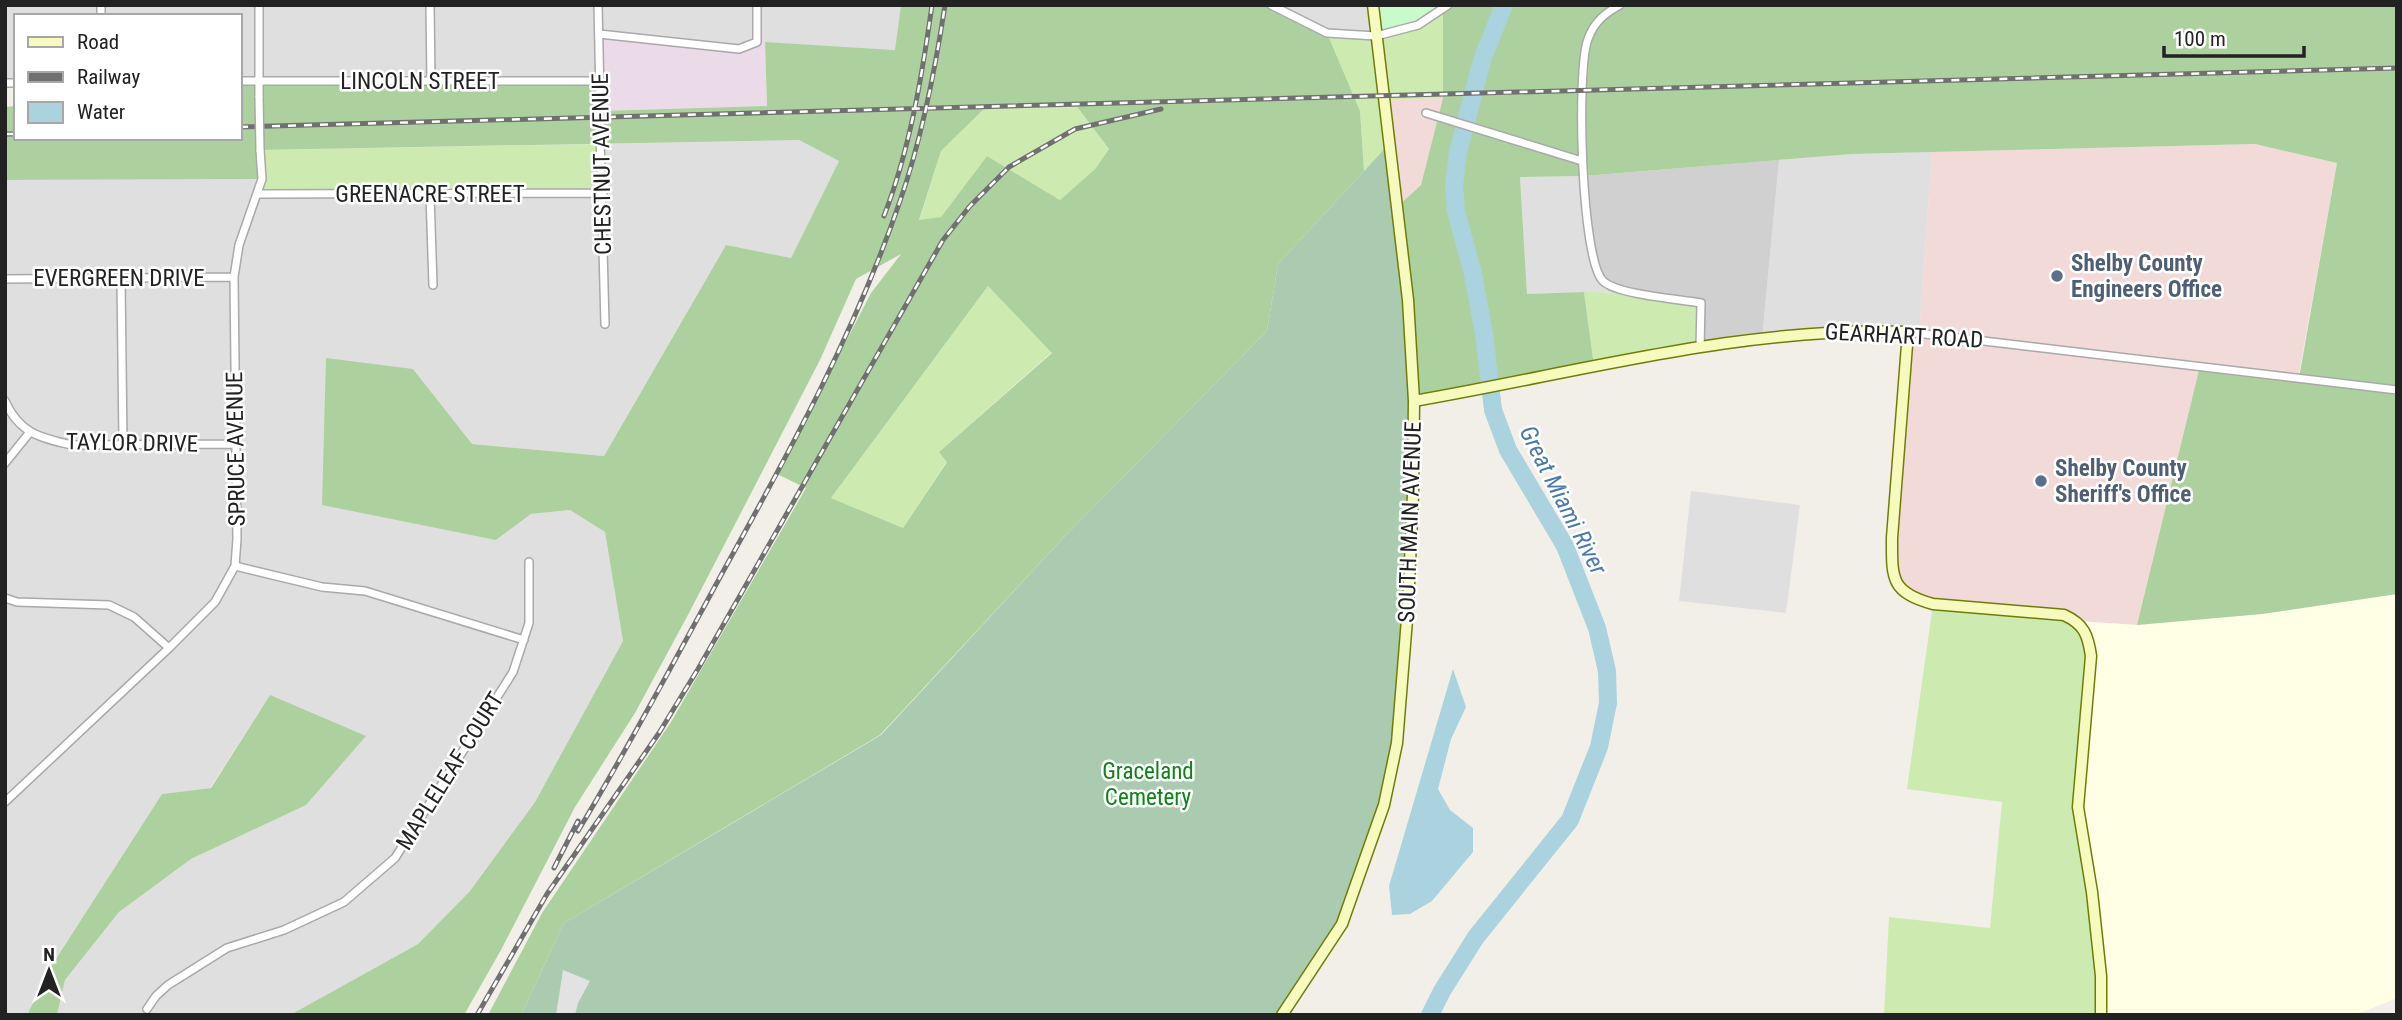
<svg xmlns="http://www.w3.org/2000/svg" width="2402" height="1020" font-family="'Roboto Condensed',sans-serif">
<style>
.residential{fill:#e0dfdf}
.commercial{fill:#f2dad9}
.industrial{fill:#ebdbe8}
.education{fill:#ffffe5}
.religious{fill:#d0d0d0}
.grass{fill:#cdebb0}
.forest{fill:#add19e;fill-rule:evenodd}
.cemetery{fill:#aacbaf}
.park{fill:#c8facc}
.parking{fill:#e2e2e2}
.water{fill:#aad3df}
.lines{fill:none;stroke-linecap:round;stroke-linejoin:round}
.river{stroke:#aad3df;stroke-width:18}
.street-casing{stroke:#a9a9a9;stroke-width:10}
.secondary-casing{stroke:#707d05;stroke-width:13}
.street{stroke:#fff;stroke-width:7}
.secondary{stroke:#f7fabf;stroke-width:10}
.rail-casing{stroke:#707070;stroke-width:5}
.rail{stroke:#fff;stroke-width:2.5;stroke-dasharray:8;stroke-linecap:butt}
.street-bridge-casing{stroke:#a9a9a9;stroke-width:10;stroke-linecap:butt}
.street-bridge{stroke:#fff;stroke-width:7}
.service-dot{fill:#5c6f8a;stroke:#fff;stroke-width:2.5}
.labels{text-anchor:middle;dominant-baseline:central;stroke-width:5;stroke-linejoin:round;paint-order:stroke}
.street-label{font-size:23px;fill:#222;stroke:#fff}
.service-label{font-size:23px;font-weight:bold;fill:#4e5e75;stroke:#fff;text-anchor:start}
.park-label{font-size:23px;fill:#0c8416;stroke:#fff}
.water-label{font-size:24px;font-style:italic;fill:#4a7aab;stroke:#fff}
</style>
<rect width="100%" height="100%" fill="#f2efe9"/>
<path class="residential" d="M5,5H901L896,50L757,42L600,81H240V16H16V83H5Z
M1271,5H1373L1376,36L1327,33Z
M799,140L839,161L791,258L726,245L604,456L471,444L413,369L496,540L531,514L570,510L605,532L623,641L535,802L470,891L418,944L290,1015H57L65,980L119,912L191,859L306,805L270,695L210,788L162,794L52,965L27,1015H5V180L262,179L601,144Z
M1932,152L1919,333L1762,339L1779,160L1852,154Z
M1584,176L1596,278L1609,292L1527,294L1520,177Z
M1691,491L1800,505L1786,613L1679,601Z"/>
<path class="commercial" d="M1443,98L1421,185L1397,207L1384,100Z
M2255,144L2337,163L2298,378L2200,366L2137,625L2077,621L1913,598L1892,567L1908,332L1919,333L1932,152Z"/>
<path class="industrial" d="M599,34L739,49L757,42H765L767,106L600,111Z"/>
<path class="education" d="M2397,594V998L2355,1015H2101L2078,807L2077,621L2137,625L2262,614Z"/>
<path class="religious" d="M1779,160L1762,339L1700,348L1626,296L1609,292L1596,279L1590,246L1584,176Z"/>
<path class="grass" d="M1443,10V98L1384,100L1389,144L1364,171L1360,111L1327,33L1376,36Z
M1075,104L1109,149L1095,169L1060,200L987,156L941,217L919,221L941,151L987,106Z
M601,144L603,193L258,194L260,150Z
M988,286L1052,352L939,452L947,461L903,528L831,498Z
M1584,292C1619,291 1655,300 1690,304L1699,308L1700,348L1594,366Z
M1933,604L2064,615L2089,641L2078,807L2101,1015H1884L1889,917L1990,928L2002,802L1907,789Z"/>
<path class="forest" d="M901,5H1271L1327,33L1360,111L1364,171L1278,264L1267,331L1065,536L880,735L564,923L521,1015H488L542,913L671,722L806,488L777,474L871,293L901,254L856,279L820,360L689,613L635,713L575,807L501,950L464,1015H290L418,944L470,891L535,802L623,641L605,532L570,510L531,514L496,540L322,505L326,358L413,369L472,444L604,456L726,245L791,258L839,161L799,140L261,150L262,179L5,180V107L16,106V138H240V81H600L601,111L767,106L765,42L895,50ZM1075,104L1109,149L1095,169L1060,200L987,156L941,217L919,220L941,151L987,106ZM988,286L1052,353L939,452L947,462L903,528L831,498Z
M1448,5H2397V594L2262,614L2137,625L2200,366L2299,378L2337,163L2255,144L1852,154L1584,176L1520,177L1527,294L1584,292L1594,366L1414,401L1397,207L1421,185L1443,98V10Z
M270,695L366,736L306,805L191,859L119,912L65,980L57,1015H27L52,965L162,794L211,788Z"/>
<path class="cemetery" d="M1389,144L1414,401L1397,743L1384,805L1342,924L1282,1015H521L564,923L881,735L1065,536L1267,331L1278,264Z"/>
<path class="park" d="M1373,5H1448L1418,25L1376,36Z"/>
<path class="parking" d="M563,970L590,981L578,1003L575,1015H556Z"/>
<path class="water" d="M1453,669L1466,707L1451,739L1438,789L1450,810L1473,828V852L1432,901L1410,914L1392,915L1389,886Z"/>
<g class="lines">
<path class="river" d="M1430,1015L1442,991L1476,937L1570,820L1599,747L1608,703L1607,671L1597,628L1565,546L1508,450L1493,410L1484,334L1473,274L1456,211L1454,185L1458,152L1482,60L1504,5"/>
<g class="street-casing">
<path id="street" d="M101,5V16
M259,5V97
M430,5L431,82
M598,5L600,97
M1271,5L1327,33L1376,36L1418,25L1448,5
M1620,5C1605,13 1594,22 1588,39C1576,70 1581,260 1603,281C1618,295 1679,299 1701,303L1700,348
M599,34L739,49L757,42V5
M240,81H600
M5,83H16
M1426,113L1582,161
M600,136L605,324
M258,194L603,193
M430,195L433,285
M5,279L234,277
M121,279L123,443
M1908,332L2397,390
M5,401C19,433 40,438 72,445L235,444
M5,463L30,432
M235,566L322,587L365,591L524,640
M5,598L17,602L109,605L134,617L169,648
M5,802L169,648L215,602L235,566L237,539L234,277L239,245L262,179L260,150
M147,1009L156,996L168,985L227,948L284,930L344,902L395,858L513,672L529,623V562"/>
</g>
<g class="secondary-casing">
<path id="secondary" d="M1414,401C1577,373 1741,326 1908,332L1892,538C1892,578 1890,592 1933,604L2064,615C2084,624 2088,635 2091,656L2078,807L2092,892L2101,976V1015
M1282,1015L1342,924L1384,805L1397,743L1408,607L1413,495L1414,401L1408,300L1373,5"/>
</g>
<use href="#street" class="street"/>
<use href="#secondary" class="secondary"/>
<g class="rail-casing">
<path id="rail" d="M240,127L2397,68
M5,134H16
M884,216C910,149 922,76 932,5
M578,831C630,745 677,656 725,568C791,449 856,330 900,201C922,138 935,71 945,5
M554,868L578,821
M477,1015L547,894L659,733L698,669L943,240L970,206L1009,167L1075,129L1161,109"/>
</g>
<use href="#rail" class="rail"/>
<g class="street-bridge-casing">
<path id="street-bridge" d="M259,97L260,150
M600,97V136"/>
</g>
<use href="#street-bridge" class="street-bridge"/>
</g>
<g class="service-dot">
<circle cx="2057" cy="276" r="7"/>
<circle cx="2041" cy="481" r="7"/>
</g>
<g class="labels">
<g class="street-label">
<text x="420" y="81">LINCOLN STREET</text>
<text transform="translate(602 164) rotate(-91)">CHESTNUT AVENUE</text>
<text x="430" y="194">GREENACRE STREET</text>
<text x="119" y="278">EVERGREEN DRIVE</text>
<text transform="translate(1904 336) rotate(3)">GEARHART ROAD</text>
<text transform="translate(132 443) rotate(1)">TAYLOR DRIVE</text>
<text transform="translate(236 449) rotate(-91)">SPRUCE AVENUE</text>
<text transform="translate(1410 522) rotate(-88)">SOUTH MAIN AVENUE</text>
<text transform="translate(450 771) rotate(-58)">MAPLELEAF COURT</text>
</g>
<g class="service-label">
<text x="2071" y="263">Shelby County<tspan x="2071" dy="26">Engineers Office</tspan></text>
<text x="2055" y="468">Shelby County<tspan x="2055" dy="26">Sheriff's Office</tspan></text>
</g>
<g class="park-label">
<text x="1148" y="771">Graceland<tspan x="1148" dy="26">Cemetery</tspan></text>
</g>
<g class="water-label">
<text transform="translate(1563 500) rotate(63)">Great Miami River</text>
</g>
</g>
<rect width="2402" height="1020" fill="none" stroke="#222222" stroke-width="14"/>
<rect x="14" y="14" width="228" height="126" fill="#ffffff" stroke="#a7a7a7" stroke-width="2"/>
<rect x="28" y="37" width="35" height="10" fill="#f7fabf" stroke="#a7a7a7" stroke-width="2"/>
<text x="77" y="49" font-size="21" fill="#222222">Road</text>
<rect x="28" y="72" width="35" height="10" fill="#707070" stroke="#a7a7a7" stroke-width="2"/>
<text x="77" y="84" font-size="21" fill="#222222">Railway</text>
<rect x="28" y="102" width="35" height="21" fill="#aad3df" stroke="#a7a7a7" stroke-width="2"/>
<text x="77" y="119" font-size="21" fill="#222222">Water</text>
<g transform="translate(49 971)" stroke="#ffffff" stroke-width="5" paint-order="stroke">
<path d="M0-5L12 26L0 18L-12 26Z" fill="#222222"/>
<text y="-10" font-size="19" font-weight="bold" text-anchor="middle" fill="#222222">N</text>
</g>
<path d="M2164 46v10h140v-10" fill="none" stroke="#222222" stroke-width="3.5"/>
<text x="2174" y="46" font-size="21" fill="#222222" stroke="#ffffff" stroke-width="5" paint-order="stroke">100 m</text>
</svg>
